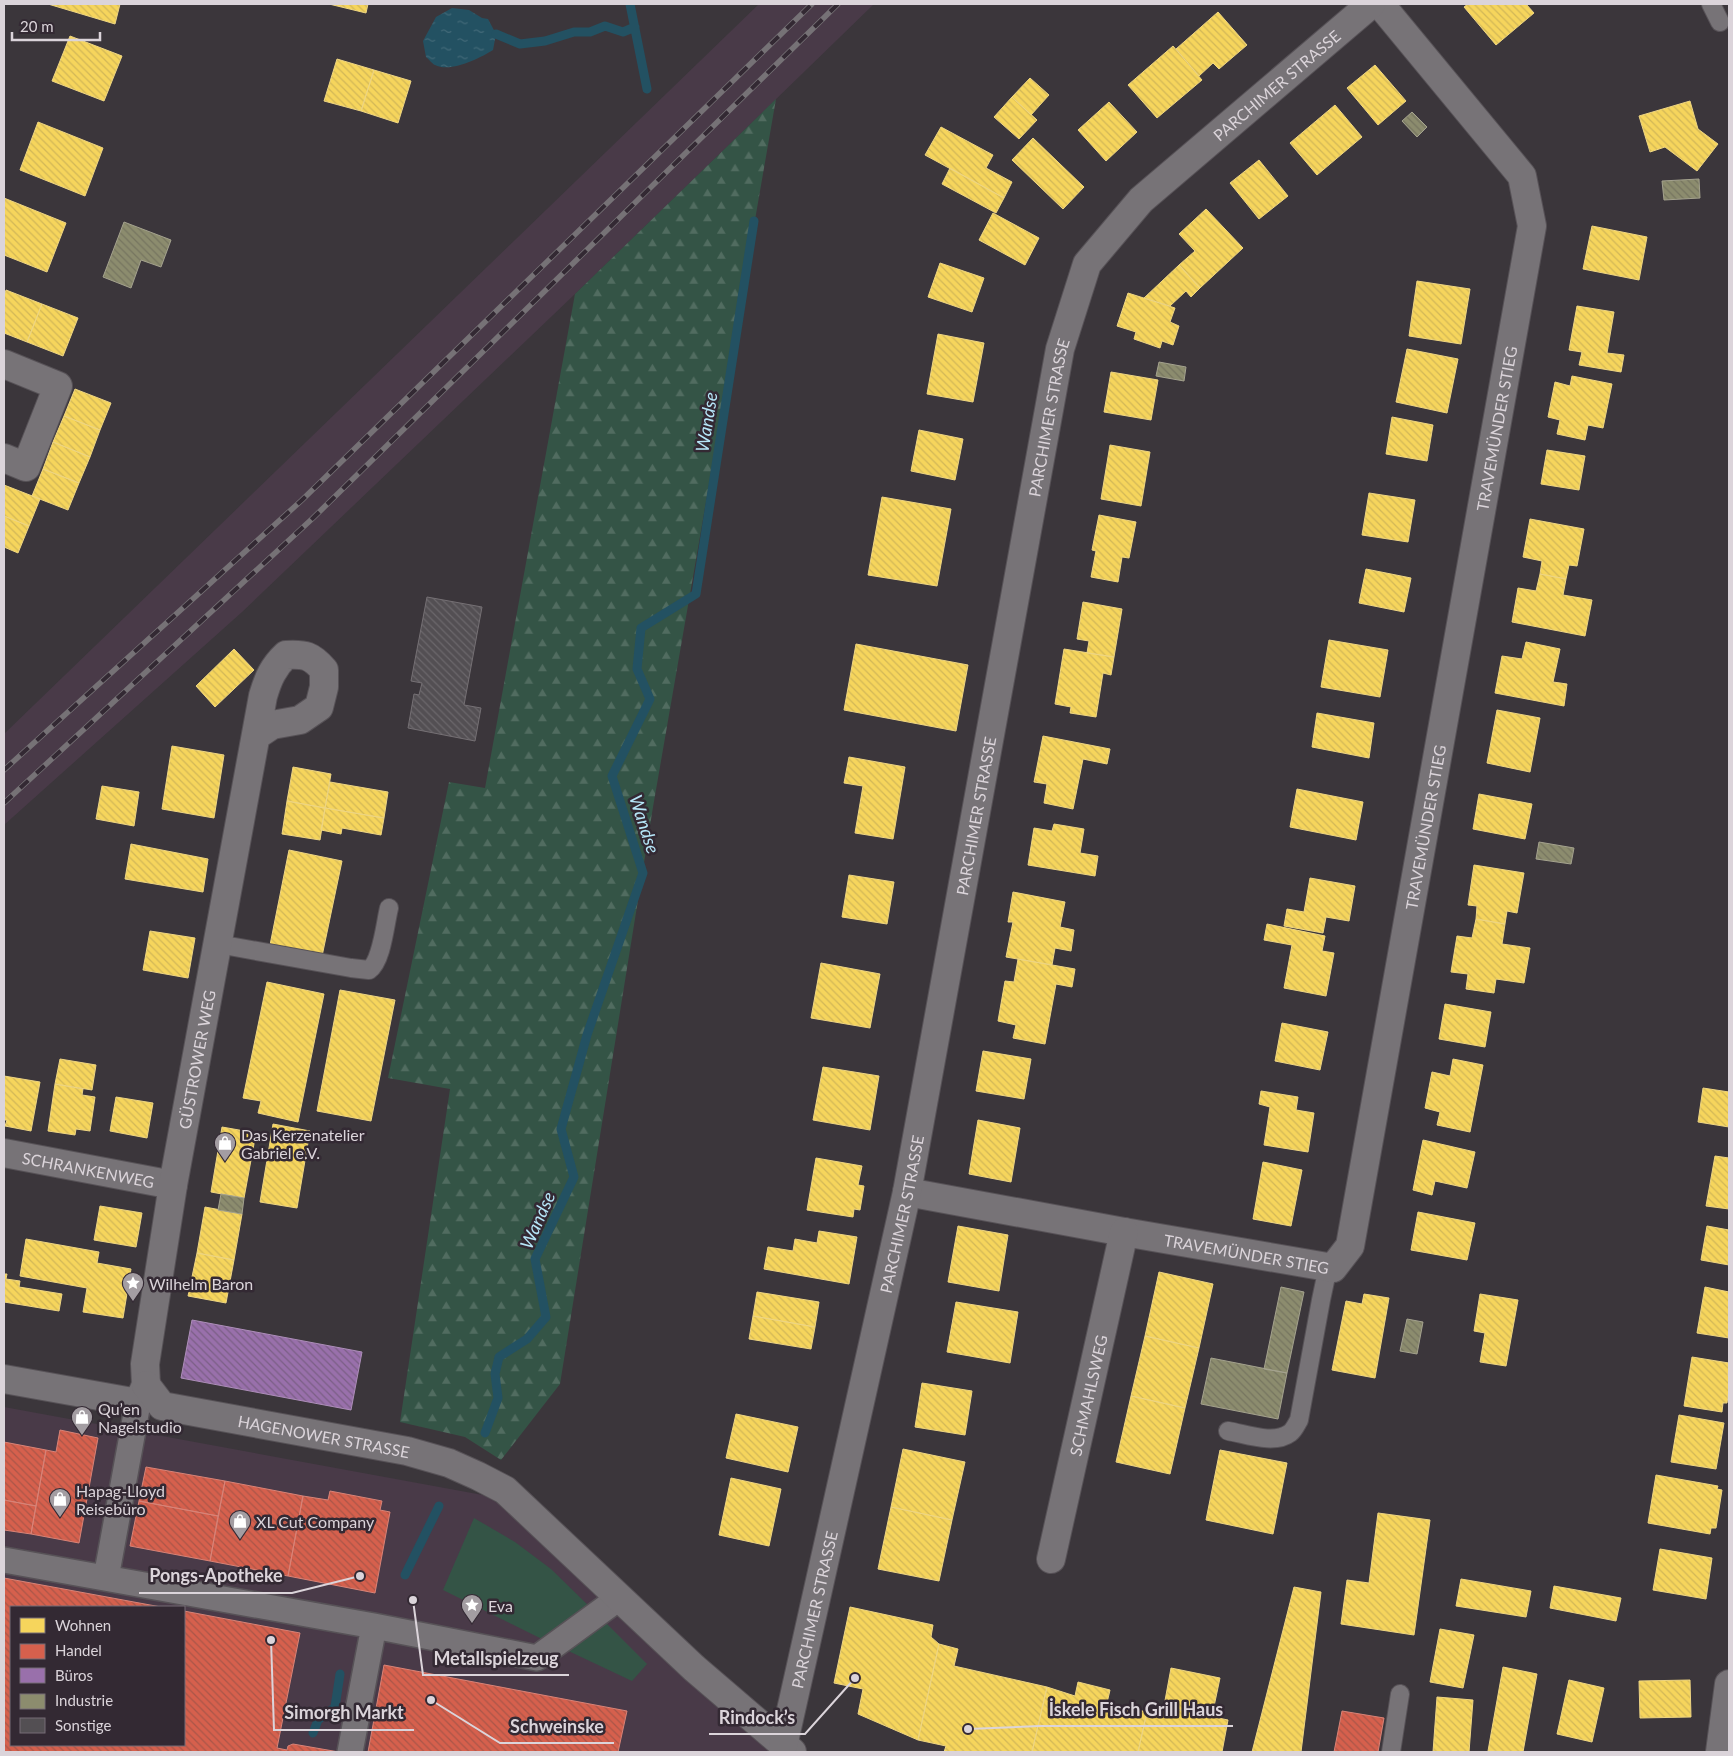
<svg xmlns="http://www.w3.org/2000/svg" width="1733" height="1756" font-family="Lato,sans-serif">
<style>
.built{fill:#493a48;fill-rule:evenodd}
.green{fill:#345446}
.forest{fill:url(#forest-firs)}
.water{fill:url(#water-ripples)}
.homes{fill:url(#homes-back-hatch);stroke:#eed582}
.shops{fill:url(#shops-back-hatch);stroke:#d88377}
.offices{fill:url(#offices-back-hatch);stroke:#ad8eb9}
.industry{fill:url(#industry-back-hatch);stroke:#a4a28e}
.lines{fill:none;stroke-linecap:round;stroke-linejoin:round}
.stream{stroke:#235162;stroke-width:9}
.building{fill:url(#building-back-hatch);stroke:#757074}
.service-casing{stroke:#575257;stroke-width:20}
.pedestrian-casing{stroke:#575257;stroke-width:28}
.minor-casing{stroke:#575257;stroke-width:30}
.service{stroke:#777377;stroke-width:18}
.pedestrian{stroke:#777377;stroke-width:25}
.minor{stroke:#777377;stroke-width:28}
.rail-casing{stroke:#767276;stroke-width:5.5}
.rail{stroke:#332933;stroke-width:4;stroke-dasharray:11;stroke-linecap:butt}
.labels{text-anchor:middle;dominant-baseline:central;stroke-width:5;stroke-linejoin:round;paint-order:stroke}
.street-label{font-size:16px;fill:#dbd4da;stroke:#332933}
.poi-label{font-size:16px;fill:#dbd4da;stroke:#332933;text-anchor:start}
.water-label{font-size:18px;font-style:italic;fill:#b6e6f8;stroke:#332933}
.leader{fill:none;stroke:#dbd4da;stroke-width:2}
.callout-dot{fill:#dbd4da;stroke:#332933;stroke-width:2}
.callout-label{font-size:18px;text-anchor:middle;font-weight:bold;fill:#dbd4da;stroke:#332933;stroke-width:5;stroke-linejoin:round;paint-order:stroke}
</style>
<defs>
<pattern id="forest-firs" width="22" height="20" patternUnits="userSpaceOnUse" patternTransform="scale(1.25)"><rect width="22" height="20" fill="#345446"/><path d="M5 1l3.5 6h-7zM16 11l3.5 6h-7z" fill="#516c60"/></pattern>
<pattern id="water-ripples" width="26" height="14" patternUnits="userSpaceOnUse" patternTransform="scale(1.25)"><rect width="26" height="14" fill="#235162"/><path d="M2 4q2-2 4 0t4 0M15 11q2-2 4 0t4 0" fill="none" stroke="#426978"/></pattern>
<pattern id="homes-back-hatch" width="6" height="6" patternUnits="userSpaceOnUse" patternTransform="scale(1.25)"><rect width="6" height="6" fill="#f6d55c"/><path d="M-1 5l2 2M0 0l6 6M5-1l2 2" fill="none" stroke="#d2b757"/></pattern>
<pattern id="shops-back-hatch" width="6" height="6" patternUnits="userSpaceOnUse" patternTransform="scale(1.25)"><rect width="6" height="6" fill="#d6604d"/><path d="M-1 5l2 2M0 0l6 6M5-1l2 2" fill="none" stroke="#aa5649"/></pattern>
<pattern id="offices-back-hatch" width="6" height="6" patternUnits="userSpaceOnUse" patternTransform="scale(1.25)"><rect width="6" height="6" fill="#9970ab"/><path d="M-1 5l2 2M0 0l6 6M5-1l2 2" fill="none" stroke="#7b5f86"/></pattern>
<pattern id="industry-back-hatch" width="6" height="6" patternUnits="userSpaceOnUse" patternTransform="scale(1.25)"><rect width="6" height="6" fill="#8c8c6e"/><path d="M-1 5l2 2M0 0l6 6M5-1l2 2" fill="none" stroke="#767560"/></pattern>
<pattern id="building-back-hatch" width="6" height="6" patternUnits="userSpaceOnUse" patternTransform="scale(1.25)"><rect width="6" height="6" fill="#534f53"/><path d="M-1 5l2 2M0 0l6 6M5-1l2 2" fill="none" stroke="#6b676b"/></pattern>
</defs>
<rect width="100%" height="100%" fill="#3b363b"/>
<path class="built" d="M759,4H874L575,294L242,612L4,825V734Z
M4,1407L542,1506L770,1732L797,1752H4ZM11,1607H184V1745H11Z"/>
<path class="green" d="M474,1518L515,1542L551,1569L593,1610L548,1642L443,1590Z
M600,1617L647,1664L632,1681L560,1647Z"/>
<path class="forest" d="M776,99L653,807L560,1384L501,1460L465,1437L400,1422L450,1089L388,1078L449,782L485,788L575,294Z"/>
<path class="water" d="M452,8L469,10L482,18L488,19L496,34L493,50C480,58 451,73 435,65C432,64 429,59 426,57L423,41L436,17Z"/>
<path class="homes" d="M48,4H120L115,24Z
M329,4H368L366,13Z
M1468,4H1526L1534,13L1496,45L1464,7Z
M1218,12L1247,45L1219,69L1213,63L1199,76L1176,49Z
M70,36L122,56L104,101L52,81Z
M1173,46L1202,80L1157,118L1128,85Z
M337,59L374,70L361,111L324,101Z
M1375,65L1406,101L1378,125L1347,88Z
M374,70L411,81L398,123L361,111Z
M1030,78L1049,95L1031,115L1012,97Z
M1012,97L1037,120L1019,139L994,117Z
M1690,101L1698,129L1718,144L1697,171L1665,147L1650,152L1639,116Z
M1109,102L1137,132L1106,161L1078,130Z
M1335,105L1362,137L1317,175L1290,143Z
M38,122L103,148L85,196L20,170Z
M941,127L993,155L986,168L1012,182L1004,198L925,155Z
M1033,138L1084,187L1063,209L1012,160Z
M1259,160L1288,196L1259,219L1230,183Z
M950,168L1004,198L996,213L942,184Z
M4,198L66,223L47,272L4,255Z
M1206,209L1243,248L1200,288L1179,265L1195,251L1179,234Z
M993,213L1039,238L1025,265L979,240Z
M1592,226L1647,237L1639,280L1583,269Z
M940,263L984,278L972,312L928,297Z
M1179,265L1200,288L1191,297L1186,291L1170,306L1144,298Z
M1417,281L1470,289L1461,344L1409,336Z
M6,290L42,304L27,342L4,333V297Z
M1128,293L1175,308L1170,322L1179,326L1173,345L1162,341L1160,348L1134,339L1136,332L1117,326Z
M42,304L78,318L63,356L27,342Z
M1577,306L1614,312L1607,353L1624,355L1621,372L1579,365L1582,352L1569,350Z
M938,334L984,343L973,402L927,394Z
M1407,349L1458,359L1447,413L1396,402Z
M1111,372L1158,380L1151,420L1104,412Z
M1572,376L1612,384L1603,428L1588,425L1585,440L1557,434L1560,420L1548,417L1555,382L1570,386Z
M75,389L111,403L100,430L64,416Z
M64,416L100,430L90,457L53,442Z
M1392,417L1433,425L1427,461L1386,454Z
M919,430L963,439L955,480L911,471Z
M53,442L90,457L79,483L43,469Z
M1110,445L1150,452L1141,506L1101,499Z
M1547,450L1585,456L1579,490L1541,484Z
M43,469L79,483L68,510L32,496Z
M4,485L40,499L29,526L4,516Z
M1369,493L1415,500L1408,542L1362,535Z
M882,497L951,509L937,586L868,575Z
M1099,515L1136,522L1129,558L1122,557L1118,582L1091,577L1096,551L1092,550Z
M4,516L29,526L18,553L4,547Z
M1530,519L1584,529L1577,566L1569,565L1566,579L1540,574L1542,561L1523,557Z
M1366,569L1411,578L1404,612L1359,603Z
M1540,574L1566,579L1563,595L1592,600L1585,636L1512,622L1518,588L1536,591Z
M1083,602L1122,609L1114,657L1087,653L1089,641L1077,639Z
M1329,640L1388,650L1380,697L1321,687Z
M1526,642L1560,649L1553,682L1567,684L1564,706L1495,693L1502,656L1522,659Z
M856,644L968,665L956,731L844,710Z
M234,649L254,670L215,707L196,686Z
M1064,649L1114,657L1111,675L1103,673L1096,717L1070,713L1071,707L1055,704Z
M1497,710L1540,718L1530,772L1487,763Z
M1317,713L1374,723L1369,758L1312,747Z
M1043,736L1110,749L1107,764L1083,759L1073,809L1044,803L1047,784L1034,782Z
M172,746L224,755L214,818L162,809Z
M849,757L905,767L893,839L855,833L863,786L844,783Z
M293,767L331,774L325,808L287,801Z
M330,782L388,792L384,818L325,808Z
M102,786L139,792L134,826L96,819Z
M1297,789L1363,802L1356,840L1290,827Z
M1479,794L1532,804L1525,839L1473,829Z
M287,801L325,808L320,840L282,834Z
M325,808L384,818L381,835L342,828L341,834L321,830Z
M1054,824L1084,829L1080,853L1098,856L1095,876L1028,865L1034,828L1052,831Z
M131,844L208,859L203,892L125,879Z
M289,850L342,861L321,961L269,950Z
M1474,865L1524,873L1517,913L1507,911L1505,924L1476,919L1477,906L1468,905Z
M849,875L894,882L887,924L842,917Z
M1310,878L1355,886L1349,921L1326,917L1323,933L1284,926L1287,909L1304,912Z
M1013,892L1065,902L1060,927L1074,930L1071,951L1055,948L1052,965L1006,957L1013,922H1008Z
M1476,919L1505,924L1502,944L1530,948L1524,983L1496,979L1494,993L1466,989L1468,974L1451,972L1457,936L1472,938Z
M1267,924L1325,936L1322,951L1334,953L1326,996L1284,988L1292,945L1264,940Z
M150,931L195,938L188,978L143,970Z
M1018,959L1075,969L1072,987L1056,984L1045,1044L1013,1038L1016,1025L998,1021L1005,981L1014,982Z
M821,963L880,974L870,1028L811,1018Z
M267,982L324,994L298,1122L258,1113L261,1101L243,1098Z
M340,990L395,1000L371,1121L317,1111Z
M1445,1004L1491,1012L1485,1047L1439,1039Z
M1282,1023L1328,1032L1320,1070L1275,1061Z
M983,1051L1031,1059L1024,1099L976,1091Z
M60,1059L96,1065L92,1090L55,1084Z
M1453,1059L1483,1065L1470,1132L1437,1125L1440,1112L1425,1108L1432,1072L1450,1076Z
M823,1067L879,1076L870,1130L813,1120Z
M4,1076L40,1082L31,1131L5,1126L7,1120H4Z
M55,1084L83,1089L82,1095L95,1097L90,1131L76,1129L75,1135L48,1131Z
M1703,1088L1729,1092V1127L1698,1122Z
M1261,1091L1298,1097L1296,1110L1314,1113L1308,1152L1264,1145L1270,1107L1259,1104Z
M116,1097L153,1103L147,1138L110,1131Z
M978,1120L1020,1128L1011,1182L969,1174Z
M273,1124L310,1131L297,1208L260,1202Z
M222,1127L256,1133L244,1198L211,1192Z
M1423,1140L1475,1152L1467,1188L1435,1181L1432,1195L1413,1190Z
M1715,1156L1729,1158V1209L1706,1206Z
M816,1158L862,1166L858,1185L864,1186L860,1210L854,1209L853,1217L807,1210Z
M1263,1162L1302,1170L1291,1226L1253,1219Z
M100,1206L142,1213L136,1247L94,1240Z
M205,1207L242,1214L234,1260L197,1253Z
M1418,1212L1475,1223L1467,1260L1411,1250Z
M958,1226L1008,1235L999,1291L948,1282Z
M1707,1226L1729,1230V1265L1701,1260Z
M819,1231L857,1237L849,1284L764,1269L768,1247L793,1251L795,1239L817,1243Z
M26,1239L99,1252L97,1263L131,1269L123,1318L83,1312L87,1288L20,1276Z
M197,1253L234,1260L226,1303L188,1296Z
M1159,1272L1213,1284L1199,1348L1145,1336Z
M4,1274H7L6,1279L20,1281L19,1287L62,1294L59,1311L4,1302Z
M1705,1287L1729,1292V1338L1697,1333Z
M757,1292L819,1302L815,1327L753,1316Z
M1364,1294L1389,1298L1375,1378L1332,1370L1346,1301L1362,1304Z
M1480,1294L1518,1300L1506,1366L1480,1362L1485,1333L1474,1331Z
M956,1302L1018,1312L1010,1363L947,1352Z
M753,1316L815,1327L811,1349L749,1339Z
M1145,1336L1199,1348L1185,1408L1131,1396Z
M1692,1357L1729,1363L1728,1376L1729,1377V1390L1727,1403H1723L1722,1412L1684,1406Z
M922,1383L972,1391L965,1435L915,1427Z
M1131,1396L1185,1408L1170,1474L1116,1462Z
M736,1414L798,1427L788,1472L726,1458Z
M1679,1415L1724,1423L1716,1469L1671,1462Z
M903,1449L965,1462L952,1520L891,1507Z
M1220,1450L1287,1463L1273,1534L1206,1520Z
M1656,1475L1718,1486L1717,1489L1722,1490L1716,1528H1711L1710,1534L1648,1523Z
M731,1478L781,1489L769,1546L719,1535Z
M891,1507L952,1520L939,1581L878,1569Z
M1378,1513L1430,1520L1414,1635L1341,1624L1347,1580L1369,1583Z
M1660,1549L1712,1558L1706,1599L1653,1590Z
M1461,1579L1531,1591L1526,1617L1456,1606Z
M1554,1586L1621,1598L1616,1621L1550,1608Z
M1294,1587L1321,1592L1301,1752H1252Z
M850,1607L933,1625L931,1637L939,1644L918,1740L858,1714L863,1689L834,1683Z
M1440,1629L1474,1635L1463,1688L1430,1682Z
M939,1644L958,1649L954,1666L1047,1687L1032,1752H944L946,1746L918,1740Z
M1503,1667L1537,1674L1523,1752L1488,1751Z
M1171,1668L1220,1678L1212,1716L1164,1706Z
M1569,1680L1604,1688L1592,1742L1557,1734Z
M1690,1680L1691,1717L1640,1718L1639,1681Z
M1078,1682L1110,1690L1107,1703L1147,1712L1138,1752H1032L1047,1687L1075,1696Z
M1437,1697L1473,1700L1469,1752H1433Z
M1150,1704L1228,1720L1222,1752H1138L1147,1712Z"/>
<path class="shops" d="M60,1430L98,1438L79,1543L31,1534L46,1450L56,1452Z
M4,1442L46,1450L36,1506L4,1500Z
M146,1467L225,1481L218,1516L139,1501Z
M225,1481L303,1496L288,1576L210,1561Z
M330,1491L382,1501L380,1510L390,1512L375,1593L288,1576L303,1496L328,1500Z
M4,1500L36,1506L31,1534L4,1530Z
M139,1501L218,1516L210,1561L130,1546Z
M4,1578L161,1607H11V1745H184V1611L300,1633L277,1748L287,1750L288,1746L293,1744L339,1752H4Z
M384,1665L627,1711L618,1752H368Z
M1342,1711L1384,1718L1378,1752H1334Z"/>
<path class="offices" d="M192,1320L362,1352L351,1410L181,1378Z"/>
<path class="industry" d="M1412,112L1427,127L1417,137L1402,121Z
M1699,179L1700,198L1664,200L1662,181Z
M124,222L171,240L161,267L141,260L131,288L103,277Z
M1159,362L1186,367L1184,381L1156,376Z
M1539,842L1574,848L1571,864L1536,859Z
M221,1194L244,1198L242,1214L218,1210Z
M1281,1287L1304,1292L1287,1373L1264,1369Z
M1407,1319L1423,1322L1417,1354L1400,1351Z
M1211,1358L1287,1373L1278,1419L1201,1404Z"/>
<g class="lines">
<path class="stream" d="M630,4L647,89
M496,34L520,44L545,41L574,32H590L605,26L623,32L635,27
M485,1433L498,1398L495,1374L499,1357L527,1339L546,1317L535,1259L574,1177L561,1129L587,1035L643,873L612,776L650,699L637,669L641,628L696,594L754,221
M405,1575L439,1506
M313,1733L318,1720L335,1707L340,1674"/>
</g>
<path class="building" d="M427,597L482,607L464,705L481,708L475,741L408,728L414,694L419,695L422,683L411,681Z"/>
<g class="lines">
<g class="service-casing">
<path id="service" d="M1711,4L1720,22
M218,944L351,968L369,970C382,961 385,924 389,908
M1228,1431C1246,1434 1274,1445 1290,1433C1294,1430 1296,1425 1299,1420L1321,1300L1328,1267
M1391,1752L1400,1694"/>
</g>
<g class="pedestrian-casing">
<path id="pedestrian" d="M4,1560L374,1626L537,1658L619,1598
M106,1578L138,1403
M350,1752L374,1626"/>
</g>
<g class="minor-casing">
<g id="minor">
<path d="M4,364L58,386L26,467L4,458"/>
<path id="s1" d="M4,1153L173,1185"/>
<path id="s2" d="M907,1192L1124,1232L1333,1268L1350,1246L1532,226L1522,176L1380,4"/>
<path d="M4,1379L138,1403L146,1385"/>
<path id="s3" d="M146,1385L145,1364L173,1185L263,696C268,679 273,667 286,655C305,654 311,655 324,670V687L319,707L300,720L272,725L257,735"/>
<path id="s4" d="M146,1385L162,1406L407,1451L449,1463L478,1476L505,1490L694,1668L792,1752"/>
<path id="s5" d="M1051,1559L1124,1232"/>
<path id="s6" d="M783,1746L907,1192L1060,349L1087,264L1141,200L1371,4"/>
<path d="M1720,1752L1729,1684"/>
</g>
</g>
<use href="#service" class="service"/>
<use href="#pedestrian" class="pedestrian"/>
<use href="#minor" class="minor"/>
<g class="rail-casing">
<path id="rail" d="M4,770L302,500L812,4
M4,803L313,518L838,4"/>
</g>
<use href="#rail" class="rail"/>
</g>
<defs>
<g id="shop-pin" transform="scale(1.125)"><path d="M0 17L-7.5 6A9.5 9.5 0 1 1 7.5 6Z" fill="#a39da2" stroke="#332933"/><path d="M-5-2.5h2.3a2.7 3.5 0 0 1 5.4 0H5L5.5 6h-11ZM-1.5-2.5h3a1.5 2.3 0 0 0-3 0Z" fill="#fff"/></g>
<g id="sight-pin" transform="scale(1.125)"><path d="M0 17L-7.5 6A9.5 9.5 0 1 1 7.5 6Z" fill="#a39da2" stroke="#332933"/><path d="M0-6L1.8-2.2L6-1.7L2.9 1.2L3.7 5.4L0 3.3L-3.7 5.4L-2.9 1.2L-6-1.7L-1.8-2.2Z" fill="#fff"/></g>
</defs>
<g fill-rule="evenodd">
<use href="#shop-pin" x="225" y="1143"/>
<use href="#sight-pin" x="133" y="1283"/>
<use href="#shop-pin" x="82" y="1417"/>
<use href="#shop-pin" x="60" y="1499"/>
<use href="#shop-pin" x="240" y="1521"/>
<use href="#sight-pin" x="472" y="1605"/>
</g>
<g class="labels">
<g class="street-label">
<text stroke="none"><textPath href="#s6" startOffset="1775">PARCHIMER STRASSE</textPath></text>
<text stroke="none"><textPath href="#s6" startOffset="1355">PARCHIMER STRASSE</textPath></text>
<text stroke="none"><textPath href="#s2" startOffset="1291">TRAVEMÜNDER STIEG</textPath></text>
<text stroke="none"><textPath href="#s6" startOffset="950">PARCHIMER STRASSE</textPath></text>
<text stroke="none"><textPath href="#s2" startOffset="886">TRAVEMÜNDER STIEG</textPath></text>
<text stroke="none"><textPath href="#s3" startOffset="330">GÜSTROWER WEG</textPath></text>
<text stroke="none"><textPath href="#s1" startOffset="86">SCHRANKENWEG</textPath></text>
<text stroke="none"><textPath href="#s6" startOffset="545">PARCHIMER STRASSE</textPath></text>
<text stroke="none"><textPath href="#s2" startOffset="345">TRAVEMÜNDER STIEG</textPath></text>
<text stroke="none"><textPath href="#s5" startOffset="168">SCHMAHLSWEG</textPath></text>
<text stroke="none"><textPath href="#s4" startOffset="191">HAGENOWER STRASSE</textPath></text>
<text stroke="none"><textPath href="#s6" startOffset="140">PARCHIMER STRASSE</textPath></text>
</g>
<g class="poi-label">
<text x="241" y="1134">Das Kerzenatelier<tspan x="241" dy="18">Gabriel e.V.</tspan></text>
<text x="149" y="1283">Wilhelm Baron</text>
<text x="98" y="1408">Qu’en<tspan x="98" dy="18">Nagelstudio</tspan></text>
<text x="76" y="1490">Hapag-Lloyd<tspan x="76" dy="18">Reisebüro</tspan></text>
<text x="256" y="1521">XL Cut Company</text>
<text x="488" y="1605">Eva</text>
</g>
<g class="water-label">
<text transform="translate(706 422) rotate(-81)">Wandse</text>
<text transform="translate(645 824) rotate(72)">Wandse</text>
<text transform="translate(537 1220) rotate(-66)">Wandse</text>
</g>
</g>
<path class="leader" d="M360 1576L292 1593H139M413 1600L423 1675H569M968 1729L1039 1726H1233M271 1640L274 1730H414M855 1678L805 1734H709M431 1700L500 1743H614"/>
<g class="callout-dot">
<circle cx="360" cy="1576" r="5"/>
<circle cx="413" cy="1600" r="5"/>
<circle cx="968" cy="1729" r="5"/>
<circle cx="271" cy="1640" r="5"/>
<circle cx="855" cy="1678" r="5"/>
<circle cx="431" cy="1700" r="5"/>
</g>
<g class="callout-label">
<text x="216" y="1582">Pongs-Apotheke</text>
<text x="496" y="1665">Metallspielzeug</text>
<text x="1136" y="1716">İskele Fisch Grill Haus</text>
<text x="344" y="1719">Simorgh Markt</text>
<text x="757" y="1724">Rindock’s</text>
<text x="557" y="1733">Schweinske</text>
</g>
<rect width="1733" height="1756" fill="none" stroke="#dbd4da" stroke-width="10"/>
<rect x="10" y="1606" width="175" height="140" fill="#332933" stroke="#766d76"/>
<rect x="20" y="1618" width="25" height="15" fill="#f6d55c" stroke="#766d76"/>
<text x="55" y="1631" font-size="15" fill="#dbd4da">Wohnen</text>
<rect x="20" y="1644" width="25" height="15" fill="#d6604d" stroke="#766d76"/>
<text x="55" y="1656" font-size="15" fill="#dbd4da">Handel</text>
<rect x="20" y="1668" width="25" height="15" fill="#9970ab" stroke="#766d76"/>
<text x="55" y="1681" font-size="15" fill="#dbd4da">Büros</text>
<rect x="20" y="1694" width="25" height="15" fill="#8c8c6e" stroke="#766d76"/>
<text x="55" y="1706" font-size="15" fill="#dbd4da">Industrie</text>
<rect x="20" y="1718" width="25" height="15" fill="#534f53" stroke="#766d76"/>
<text x="55" y="1731" font-size="15" fill="#dbd4da">Sonstige</text>
<path d="M12 32v8h88v-8" fill="none" stroke="#dbd4da" stroke-width="2.5"/>
<text x="20" y="32" font-size="15" fill="#dbd4da" stroke="#332933" stroke-width="4" paint-order="stroke">20 m</text>
</svg>
